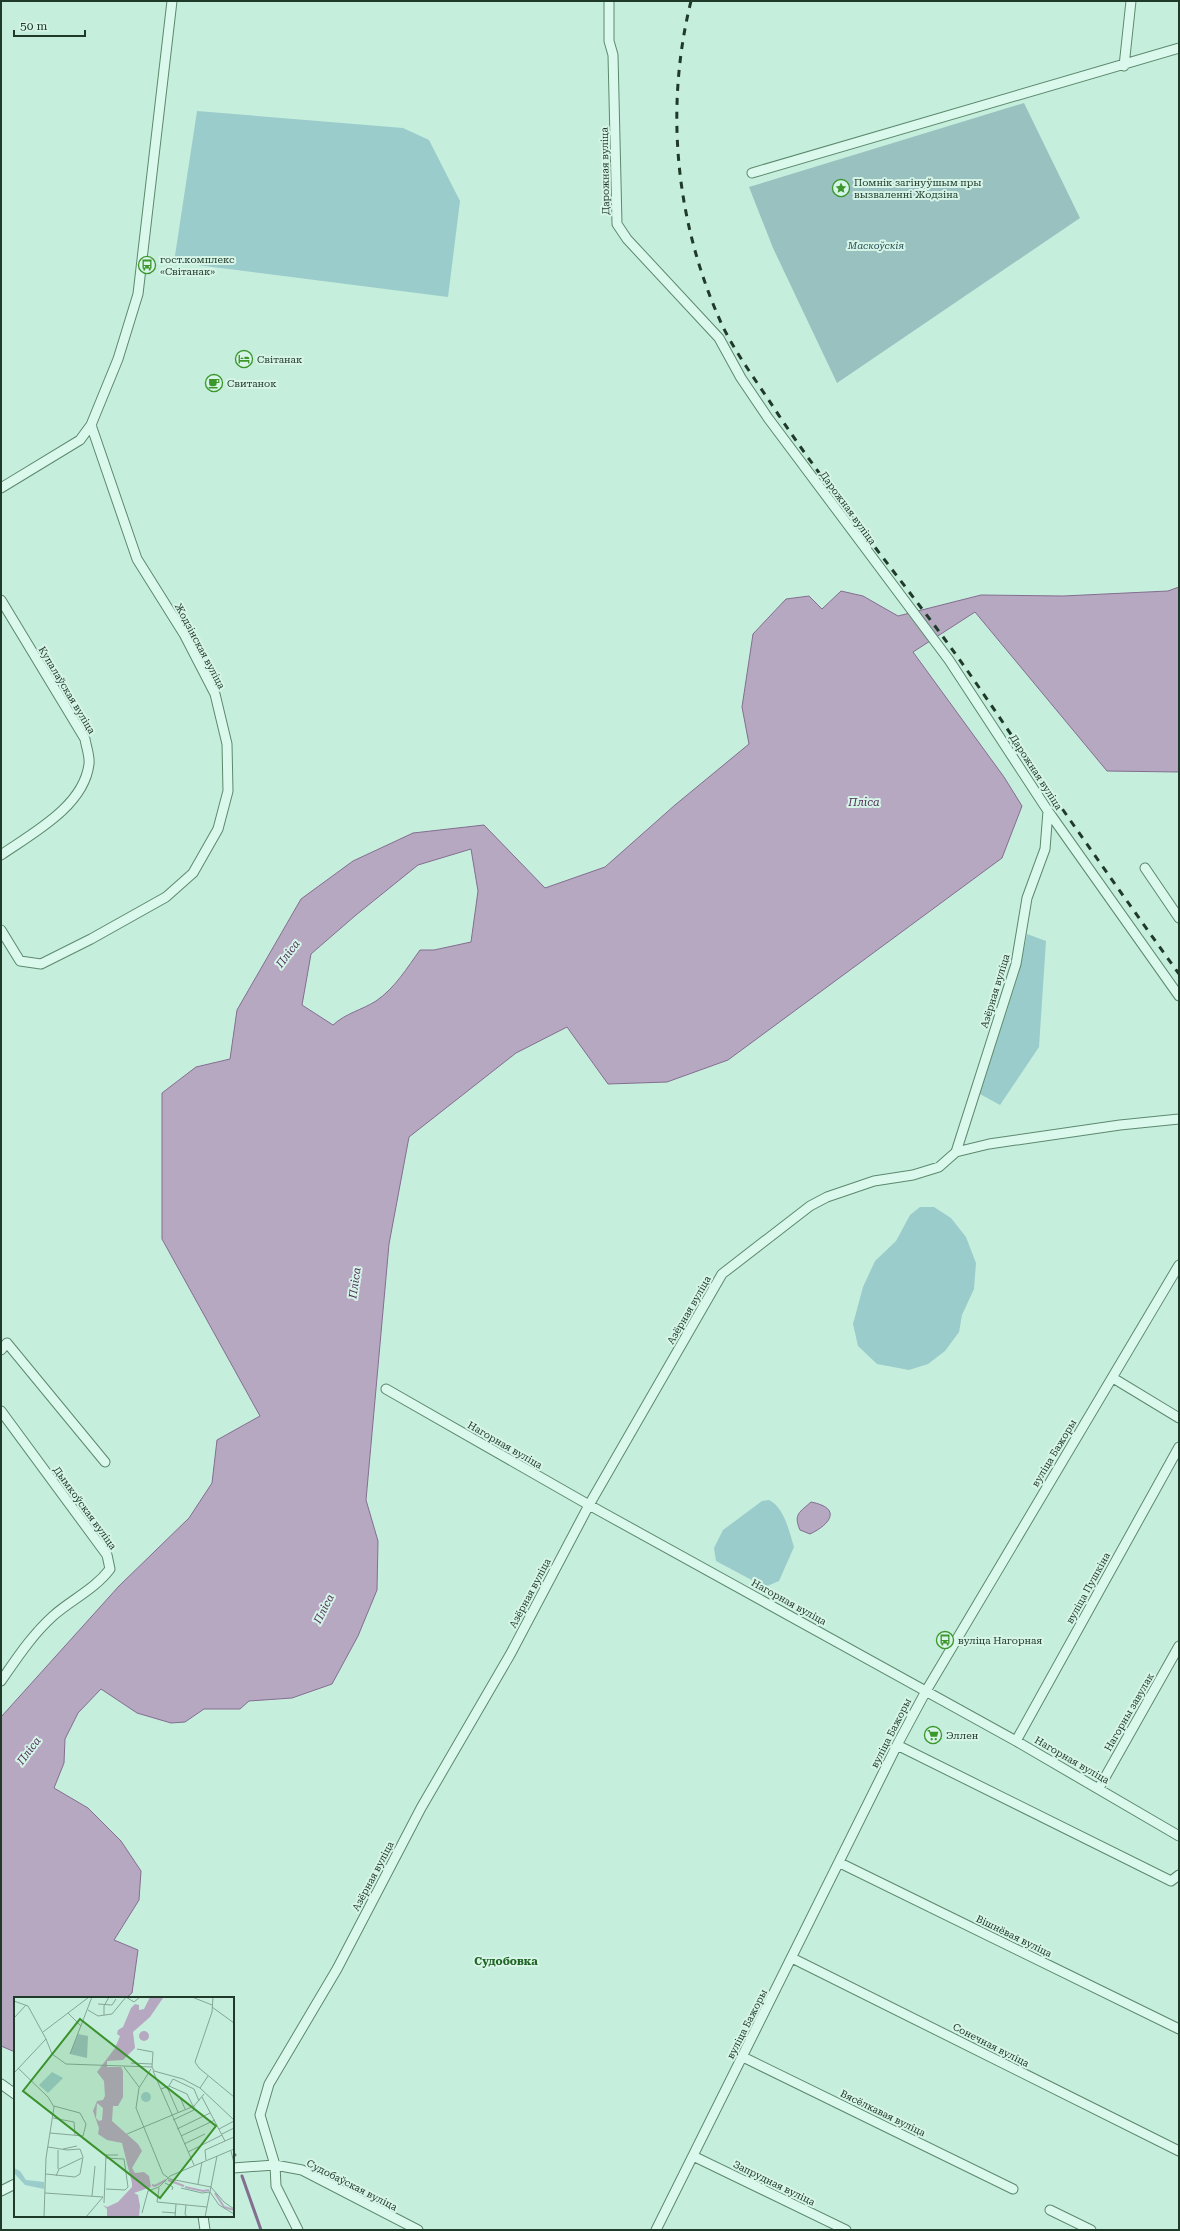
<svg xmlns="http://www.w3.org/2000/svg" width="1180" height="2231" font-family="'Roboto Serif',serif">
<style>
.green{fill:#9acccb}
.cemetery{fill:#99c1c0}
.water{fill:#b6a8c1;stroke:#836e90;fill-rule:evenodd}
.lines{fill:none;stroke-linecap:round;stroke-linejoin:round}
.stream{stroke:#836e90;stroke-width:3}
.minor-casing{stroke:#5c896e;stroke-width:11}
.minor{stroke:#daf8eb;stroke-width:9}
.rail{stroke:#203a29;stroke-width:3;stroke-dasharray:7 7;stroke-linecap:butt}
.labels{text-anchor:middle;dominant-baseline:central;stroke-width:4;stroke-linejoin:round;paint-order:stroke}
.street-label{font-size:10px;fill:#203a29;stroke:#d6f5e8}
.poi-label{font-size:10px;fill:#203a29;stroke:#d6f5e8;text-anchor:start}
.park-label{font-size:10px;font-style:italic;fill:#275056;stroke:#d6f5e8}
.water-label{font-size:11px;font-style:italic;fill:#512f59;stroke:#d6f5e8}
.neighbourhood-label{font-size:11px;font-weight:bold;fill:#206525;stroke:#d6f5e8}
.inset-river{fill:none;stroke:#b6a8c1;stroke-width:2}
.inset-road{fill:none;stroke:#84a695;stroke-width:1}
.view{fill:#3b922d;fill-opacity:0.15;stroke:#3b922d;stroke-width:2}
.inset-edge{fill:none;stroke:#203a29;stroke-width:2}
</style>
<rect width="100%" height="100%" fill="#c6eedd"/>
<path class="green" d="M197,111L403,128L429,140L460,201L448,297L174,262Z
M1027,934L1046,941L1039,1047L1000,1105L980,1094L1020,969Z
M920,1207H934L951,1218L966,1237L976,1263L974,1289L962,1315L959,1332L945,1351L928,1364L909,1370L877,1364L858,1346L853,1324L863,1287L875,1261L896,1241L910,1215Z
M769,1500C784,1507 789,1531 794,1547L779,1581L765,1587L716,1561L714,1548L723,1530L762,1501Z"/>
<path class="cemetery" d="M1024,103L1080,218L837,383L773,248L749,187Z"/>
<path class="water" d="M1179,587V772L1107,771L975,612L913,652L1004,777L1022,806L1002,858L728,1060L667,1082L608,1084L567,1027L516,1053L409,1137L389,1244L366,1500L378,1541L377,1590L358,1636L332,1684L292,1698L249,1701L240,1709H204L185,1722L171,1723L137,1713L101,1689L78,1713L65,1739L64,1763L54,1788L88,1808L121,1841L141,1871L139,1900L114,1940L138,1950L132,1993L126,1998H15V2052L1,2046V1717L119,1586L189,1518L212,1483L217,1440L260,1416L162,1239V1093L196,1067L230,1059L237,1010L301,899L353,861L413,833L484,825L545,888L605,867L675,805L749,744L742,707L753,634L786,599L809,596L822,609L841,591L863,596L898,616L981,595L1063,596L1168,591ZM471,849L478,891L471,942L434,950H420C407,968 395,988 376,1001C362,1010 346,1013 333,1025L302,1005L311,954L356,915L418,865Z
M811,1502C842,1508 831,1524 810,1534L800,1530C793,1514 800,1512 811,1502Z"/>
<g class="lines">
<path class="stream" d="M233,2153L235,2155
M242,2176L261,2230"/>
<g class="minor-casing">
<path id="minor" d="M609,1V41L613,55L617,224L627,239L719,338L741,378L768,418L949,660L1048,811L1179,996
M1124,66L1131,1
M752,173L1179,48
M1,488L80,440L91,425L118,359L138,294L172,1
M1,600L85,739C86,746 90,756 89,764C84,806 33,833 1,855
M1145,868L1179,918
M1,930L20,961L41,964L91,939L166,897L193,873L218,829L228,791L227,744L215,694L184,634L137,559L91,425
M956,1152L1016,964L1027,898L1045,849L1048,811
M1,1350L7,1343L105,1462
M1113,1378L1179,1418
M386,1389L589,1505L1016,1741L1179,1836
M1,1411L107,1555L110,1569C95,1589 71,1600 53,1616C32,1635 17,1658 1,1681
M1016,1741L1179,1447
M897,1745L1171,1881L1179,1875
M1099,1788L1179,1646
M840,1863L1179,2029
M792,1958L1179,2151
M743,2057L1013,2189
M1,2084L15,2094
M693,2156L846,2230
M233,2168L275,2165L302,2170L418,2230
M1,2191L15,2184
M1050,2210L1091,2230
M203,2216L205,2230
M298,2230L276,2186L275,2165L260,2115L269,2084L337,1969L421,1808L511,1653L589,1505L722,1274L810,1206L827,1197L874,1181L913,1175L939,1167L956,1152L989,1144L1120,1125L1179,1119
M656,2230L897,1745L926,1691L1179,1265"/>
</g>
<use href="#minor" class="minor"/>
<path class="rail" d="M691,1C664,110 676,225 723,327C737,355 757,382 774,408C828,490 891,566 949,645C979,686 1007,729 1036,771C1083,839 1131,907 1179,974"/>
</g>
<defs>
<g id="sight-ring" transform="scale(0.9)"><circle r="9.5" fill="#d6f5e8" stroke="#3c972d" stroke-width="1.5"/><path d="M0-6L1.8-2.2L6-1.7L2.9 1.2L3.7 5.4L0 3.3L-3.7 5.4L-2.9 1.2L-6-1.7L-1.8-2.2Z" fill="#3c972d"/></g>
<g id="bus-ring" transform="scale(0.9)"><circle r="9.5" fill="#d6f5e8" stroke="#3c972d" stroke-width="1.5"/><path d="M-5-6H5V4H4V6H2V4H-2V6H-4V4H-5ZM-3.5-4V0h7V-4ZM-3.5 1.2v1.5H-2V1.2ZM2 1.2v1.5H3.5V1.2Z" fill="#3c972d"/></g>
<g id="hotel-ring" transform="scale(0.9)"><circle r="9.5" fill="#d6f5e8" stroke="#3c972d" stroke-width="1.5"/><path d="M-6-4.5h1.5V1H6V5H4.5V3h-9V5H-6ZM-4 0a1.8 1.8 0 1 1 3.6 0ZM.5 0V-2.5h3Q6-2.5 6 0Z" fill="#3c972d"/></g>
<g id="cafe-ring" transform="scale(0.9)"><circle r="9.5" fill="#d6f5e8" stroke="#3c972d" stroke-width="1.5"/><path d="M-5.5-4.5H6V0H3Q3 3.5 0 3.5H-2.5Q-5.5 3.5-5.5 0ZM3-3.2v2h1.7v-2ZM-6 4.5H4V6H-6Z" fill="#3c972d"/></g>
<g id="supermarket-ring" transform="scale(0.9)"><circle r="9.5" fill="#d6f5e8" stroke="#3c972d" stroke-width="1.5"/><path d="M-6-5.5h2.5l.6 2H6L4.5 2H-2.5L-4.4-4H-6ZM-1.5 3.2a1.3 1.3 0 1 0 .1 0ZM3 3.2a1.3 1.3 0 1 0 .1 0Z" fill="#3c972d"/></g>
</defs>
<g fill-rule="evenodd">
<use href="#sight-ring" x="841" y="188"/>
<use href="#bus-ring" x="147" y="265"/>
<use href="#hotel-ring" x="244" y="359"/>
<use href="#cafe-ring" x="214" y="383"/>
<use href="#bus-ring" x="945" y="1640"/>
<use href="#supermarket-ring" x="933" y="1735"/>
</g>
<g class="labels">
<g class="street-label">
<text transform="translate(605 171) rotate(-91)">Дарожная вуліца</text>
<text transform="translate(848 508) rotate(54)">Дарожная вуліца</text>
<text transform="translate(200 646) rotate(62)">Жодзінская вуліца</text>
<text transform="translate(67 690) rotate(59)">Купалаўская вуліца</text>
<text transform="translate(1036 772) rotate(57)">Дарожная вуліца</text>
<text transform="translate(995 991) rotate(-73)">Азёрная вуліца</text>
<text transform="translate(689 1310) rotate(-60)">Азёрная вуліца</text>
<text transform="translate(505 1445) rotate(30)">Нагорная вуліца</text>
<text transform="translate(1054 1453) rotate(-59)">вуліца Бажоры</text>
<text transform="translate(85 1508) rotate(54)">Дымкоўская вуліца</text>
<text transform="translate(1088 1588) rotate(-61)">вуліца Пушкіна</text>
<text transform="translate(530 1593) rotate(-62)">Азёрная вуліца</text>
<text transform="translate(789 1602) rotate(29)">Нагорная вуліца</text>
<text transform="translate(1129 1712) rotate(-60)">Нагорны завулак</text>
<text transform="translate(891 1733) rotate(-63)">вуліца Бажоры</text>
<text transform="translate(1072 1760) rotate(30)">Нагорная вуліца</text>
<text transform="translate(373 1876) rotate(-62)">Азёрная вуліца</text>
<text transform="translate(1014 1936) rotate(26)">Вішнёвая вуліца</text>
<text transform="translate(747 2024) rotate(-63)">вуліца Бажоры</text>
<text transform="translate(991 2045) rotate(27)">Сонечная вуліца</text>
<text transform="translate(883 2113) rotate(26)">Вясёлкавая вуліца</text>
<text transform="translate(774 2183) rotate(26)">Запрудная вуліца</text>
<text transform="translate(352 2185) rotate(27)">Судобаўская вуліца</text>
</g>
<g class="poi-label">
<text x="854" y="182">Помнік загінуўшым пры<tspan x="854" dy="12">вызваленні Жодзіна</tspan></text>
<text x="160" y="259">гост.комплекс<tspan x="160" dy="12">«Світанак»</tspan></text>
<text x="257" y="359">Світанак</text>
<text x="227" y="383">Свитанок</text>
<text x="958" y="1640">вуліца Нагорная</text>
<text x="946" y="1735">Эллен</text>
</g>
<g class="park-label">
<text x="876" y="245">Маскоўскія</text>
</g>
<g class="water-label">
<text x="864" y="802">Пліса</text>
<text transform="translate(288 954) rotate(-53)">Пліса</text>
<text transform="translate(355 1283) rotate(-82)">Пліса</text>
<text transform="translate(324 1609) rotate(-63)">Пліса</text>
<text transform="translate(29 1751) rotate(-53)">Пліса</text>
</g>
<g class="neighbourhood-label">
<text x="506" y="1961">Судобовка</text>
</g>
</g>
<g transform="translate(14 1997)">
<rect width="220" height="220" fill="#c6eedd"/>
<path d="M38,75L49,81L34,96L25,88ZM127 100a5 5 0 1 1 10 0a5 5 0 1 1-10 0ZM0,171L6,174L12,183L30,185V192L11,188L0,176Z" fill="#9acccb"/>
<path d="M64,37L74,39L73,61L56,57Z" fill="#99c1c0"/>
<path d="M136,0H156L149,1L136,20L119,35L121,51L109,63L93,64V70H107L109,74V100L104,109H99L98,124L124,147L128,154L118,171L121,176L130,175L135,179L137,190L120,196L124,198L126,209L125,220H93V212L89,208L93,210L104,205L118,190V186L108,146L93,143L84,137L85,131L79,114L83,104L89,103L91,99L90,84L83,75L101,51L106,39L103,37L104,33L109,30L117,11L121,7L125,8V13L130,12ZM83,106L89,111L88,123L85,124L82,121ZM125 39a5 5 0 1 1 10 0a5 5 0 1 1-10 0Z" fill="#b6a8c1" fill-rule="evenodd"/>
<path class="inset-river" d="M154,183L170,189M138,188L141,189L152,183M171,190L189,194L195,193M201,196L210,210L220,213"/>
<path class="inset-road" d="M112,0L120,5L126,0M178,0L198,8M199,0L198,15L181,65L185,71L220,100M0,4L14,9L32,42L0,76M84,7L98,8L102,2M198,10L220,26M74,13L84,19L98,17L112,0M54,16L67,29M90,18V9L95,0M0,21L12,8M29,35L75,0M32,42L38,57L52,67L138,70L140,74L169,82L186,91L220,123M123,52L139,55L138,70M56,57L78,0M117,66L138,67M110,70L125,90M4,71L34,100L40,110L32,161L30,220M137,72L125,91L122,111L149,177L156,182L197,190L210,205L220,212M139,74L180,168M155,89L173,97L179,109M153,90L164,115M186,91L194,79M147,92L155,89L159,82L180,92L185,104M166,100L171,112M188,100L211,144M39,121L60,125L61,138M159,123L180,113V109M163,132L196,116M205,132L220,124M36,136L69,139L72,127L66,116L40,109M113,137L180,109L190,97M208,137L220,131M167,139L201,123M170,147L191,137M49,152L63,149M217,154L220,166M174,155L208,138M192,163L191,153L220,140M44,172V153M32,177L61,180L66,177L69,160L66,152L53,153L34,150M42,179L45,172L68,161M151,186L159,190L158,193M184,187L188,165M145,191L143,205L193,210M167,191L188,196L196,195L205,208L220,217M92,192L111,193L114,190L110,162L92,161M31,196L89,200L72,220M78,199L81,169M90,206L92,158H104M172,208L171,217L173,220M148,215L162,216M128,216L134,194L145,190L156,179L220,152M161,220L162,207M191,220L203,159"/>
<path class="view" d="M66,22L202,129L146,201L9,94Z"/>
<rect width="220" height="220" class="inset-edge"/>
</g>
<rect width="1180" height="2231" fill="none" stroke="#203a29" stroke-width="4"/>
<path d="M14 30v6h71v-6" fill="none" stroke="#203a29" stroke-width="2"/>
<text x="20" y="30" font-size="12" fill="#203a29" stroke="#d6f5e8" stroke-width="3" paint-order="stroke">50 m</text>
</svg>
